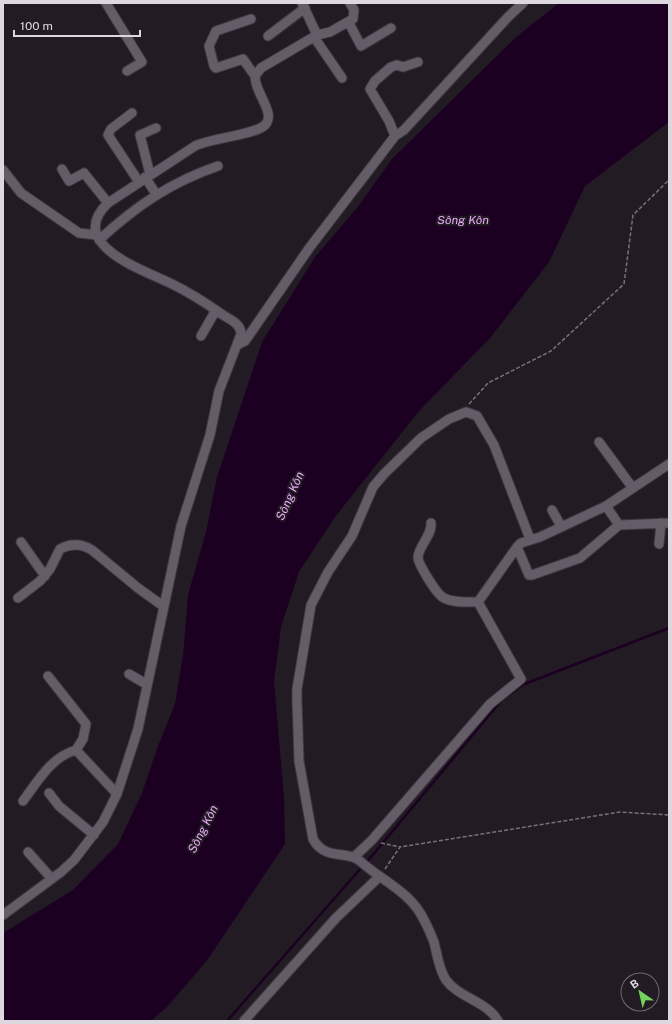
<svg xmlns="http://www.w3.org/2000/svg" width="672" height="1024" font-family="'Public Sans',sans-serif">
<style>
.water{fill:#1b0022}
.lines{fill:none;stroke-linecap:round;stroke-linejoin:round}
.stream{stroke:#1b0022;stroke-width:2.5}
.minor-casing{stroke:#3e383f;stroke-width:11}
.path{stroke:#777178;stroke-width:1.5;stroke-dasharray:4 2;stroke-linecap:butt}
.minor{stroke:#645c66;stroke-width:9}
.labels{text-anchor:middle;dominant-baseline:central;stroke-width:4;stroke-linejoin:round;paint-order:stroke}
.water-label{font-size:12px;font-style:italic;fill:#e9a9f8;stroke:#221b24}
</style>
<rect width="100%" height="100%" fill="#221b24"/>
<path class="water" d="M559,3H669V122L585,186L549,262L490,338L419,411L335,517L299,572L281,627L274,682L284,797L285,844L208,959L168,1006L151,1021H3V933L73,890L118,844L142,793L158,746L175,704L183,655L188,595L206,532L217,477L262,342L315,257L357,208L392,159L515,38Z"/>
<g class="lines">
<path class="stream" d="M366,863L501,701L522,685L669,628
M227,1021L362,867"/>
<g class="minor-casing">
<path id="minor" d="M106,3L142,62L127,71
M251,19L216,31L209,46L214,66L216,68L243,59L255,76
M349,23L361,46L391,28
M317,35L330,32L353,19L354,10L350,3
M268,36L305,8
M314,37L342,78
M132,113L111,129L108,135L139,182
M395,136L389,121L370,89L375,81L391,67L397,65L403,67L418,62
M62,169L69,181L84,173L108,203
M3,170L21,193L79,233L97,235
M150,174L140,135L156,128
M145,177L156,194
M99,240C136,206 171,182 218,166
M201,336L216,310
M237,345L245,341L310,247L395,136L404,130L508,17L523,3
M599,442L632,487
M606,506L669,464
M552,510L561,526
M431,523C432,536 419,545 418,557C418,564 437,595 444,598C453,603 468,602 478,602
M21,542L45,576
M659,544L661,523
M517,547L529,575H532L580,558L619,525
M18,598L40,581L50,569L60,549C71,543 82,544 92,550L138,588L163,606
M129,674L146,684
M48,676L86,724L83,739L76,750L117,794
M49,793L59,806L94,835
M23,801C38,781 51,757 76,750
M28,852L52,879
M354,857L372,840L490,704L521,679L478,602L517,547L521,543L540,537L606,506L619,525L669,523
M3,915L61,872L74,860L103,822L117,794L138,729L181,526L210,435L219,391L241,334C241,324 231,320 223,315C206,303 189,292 170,283C143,270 65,244 108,203L195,146C211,138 255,135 265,125C268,122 269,117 268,113C265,100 255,89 255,76L261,68L317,35L302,3
M244,1021L336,918L379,877
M498,1021C487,1001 459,998 446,980C439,970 437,954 434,942C431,935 428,927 424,920C411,892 382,881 360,861C347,850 325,861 313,839L299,761L297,700V689L311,605L328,572L352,536L373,487L384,474L421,438L449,419L466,412L477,416L494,445L530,539"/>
</g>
<path class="path" d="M469,404L488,383L551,351L624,284L633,215L669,180
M381,843L400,847
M385,869L400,847L620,812L669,815"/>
<use href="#minor" class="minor"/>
</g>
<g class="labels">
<g class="water-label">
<text x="463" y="220">Sông Kôn</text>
<text transform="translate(290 496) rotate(-66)">Sông Kôn</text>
<text transform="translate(203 829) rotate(-63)">Sông Kôn</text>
</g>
</g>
<rect width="672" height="1024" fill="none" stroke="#ddd8de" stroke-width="8"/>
<g transform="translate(640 992) rotate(326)"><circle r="19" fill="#221b24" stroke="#6d676e"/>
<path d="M0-3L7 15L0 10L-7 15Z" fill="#73d25c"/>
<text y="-6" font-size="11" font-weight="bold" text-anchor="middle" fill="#ddd8de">B</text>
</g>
<path d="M14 30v6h126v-6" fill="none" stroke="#ddd8de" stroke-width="2"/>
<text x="20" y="30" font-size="12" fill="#ddd8de" stroke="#221b24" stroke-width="3" paint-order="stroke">100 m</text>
</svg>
